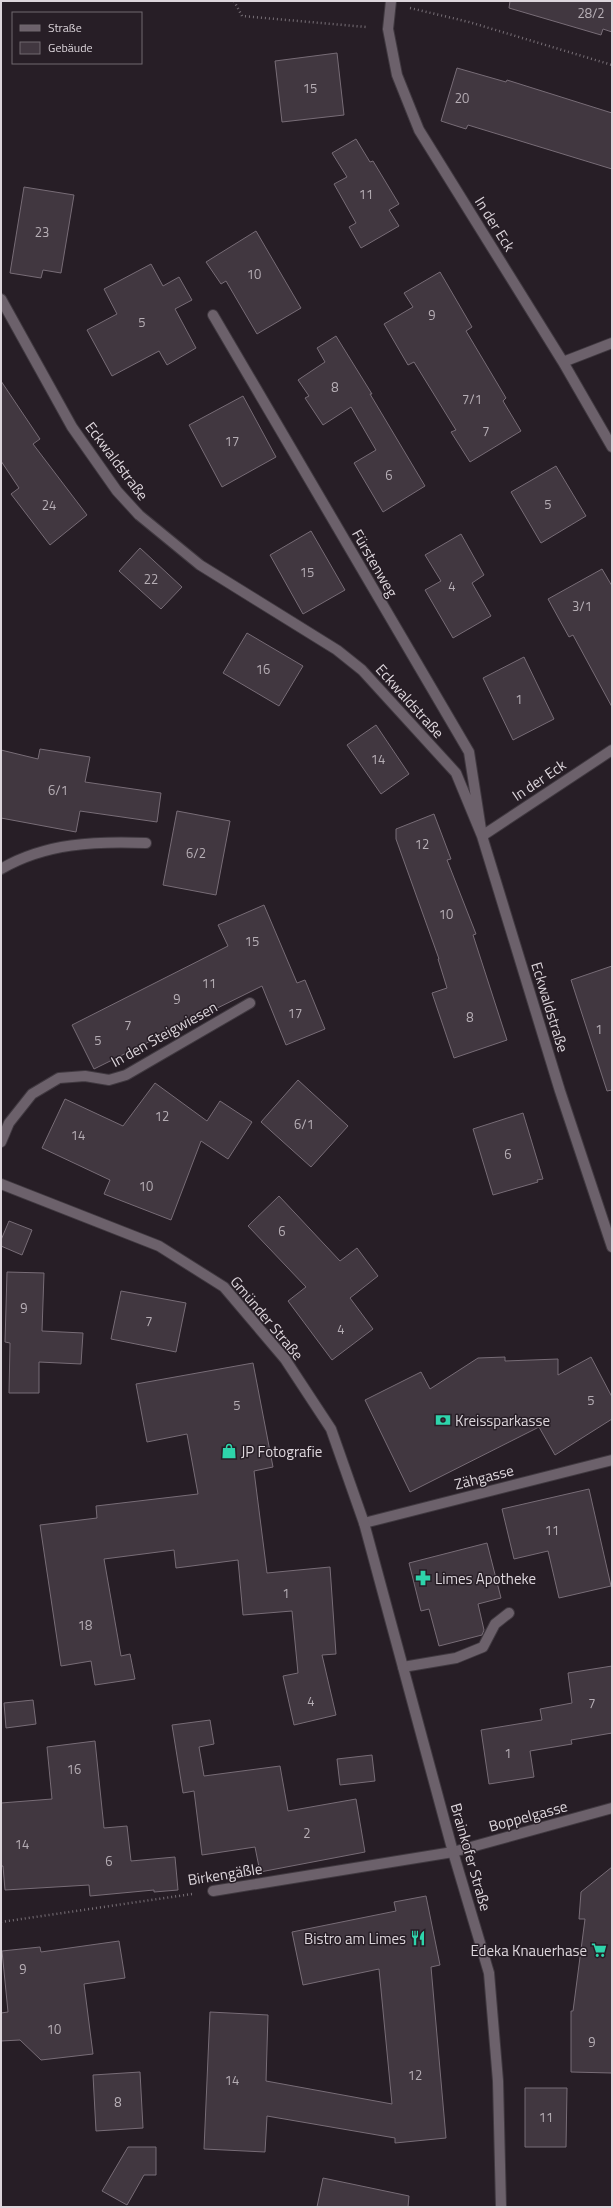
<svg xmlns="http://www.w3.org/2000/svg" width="613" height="2208" font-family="'Titillium Web',sans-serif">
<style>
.building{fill:#413740;stroke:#776c76}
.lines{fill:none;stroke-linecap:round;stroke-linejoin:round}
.lane-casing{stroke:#403940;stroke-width:12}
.street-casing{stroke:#403940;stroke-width:12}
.secondary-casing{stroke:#403940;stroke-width:12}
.path{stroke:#787077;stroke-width:2.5;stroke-dasharray:1 3;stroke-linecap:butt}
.lane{stroke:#6c616b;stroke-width:10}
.street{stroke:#6c616b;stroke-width:10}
.secondary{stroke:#6c616b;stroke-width:10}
.labels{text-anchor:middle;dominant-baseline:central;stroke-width:3;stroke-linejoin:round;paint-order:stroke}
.number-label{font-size:13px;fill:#b6aeb5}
.street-label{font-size:15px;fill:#ddd6dc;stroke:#271e26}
.poi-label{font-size:15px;fill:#ddd6dc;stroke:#271e26;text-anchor:start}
</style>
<rect width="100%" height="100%" fill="#271e26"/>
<path class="building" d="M510,1H612V32L603,29L601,35L509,8Z
M337,53L344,115L282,122L275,61Z
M457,68L506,82L507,80L612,113V169L468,125L466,129L441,121Z
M356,139L370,162L373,161L399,204L389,210L399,226L361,248L349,227L356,223L334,184L347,177L332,153Z
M24,187L74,195L61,273L43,270L41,278L10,273Z
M256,231L301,308L257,334L226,281L221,284L206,262Z
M151,264L163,286L179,277L192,300L175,309L196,348L167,365L159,351L112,376L87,330L117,314L104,289Z
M440,272L472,327L466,331L506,398L503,401L521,431L470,462L451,432L456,430L414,362L408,365L384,324L413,307L404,293Z
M336,336L372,394H370L425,486L383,512L354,463L376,450L351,407L323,425L305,398L309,396L298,380L325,362L317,348Z
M1,381L40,439L33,444L87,515L50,545L11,494L19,488L1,461Z
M243,396L276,457L222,487L189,425Z
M556,466L586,516L541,543L511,492Z
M311,531L345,590L303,614L270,555Z
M461,534L484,575L472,583L491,616L453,638L425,590L441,581L425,555Z
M140,548L182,587L161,609L119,571Z
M602,569L612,586V707L573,635L569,637L548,599Z
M247,633L303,666L279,706L223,673Z
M524,657L554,719L513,740L483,678Z
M376,725L409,774L381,794L347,745Z
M40,749L90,757L85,782L161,793L157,822L80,811L76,832L1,818V750L38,759Z
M177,811L230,821L216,895L163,885Z
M434,814L451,859L447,860L476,934L473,935L507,1040L454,1058L432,993L447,988L438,959H439L396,839V829Z
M264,905L297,983L305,980L325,1029L286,1045L262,986L94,1069L72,1025L228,946L218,925Z
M612,966V1090L607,1091L571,980Z
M298,1080L348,1126L311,1167L261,1122Z
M155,1083L207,1121L220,1101L252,1122L228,1159L201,1141L171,1220L104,1194L110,1180L42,1148L65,1099L123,1126Z
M523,1113L543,1179L537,1180L538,1182L493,1195L473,1129Z
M279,1196L340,1261L357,1248L378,1276L350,1298L373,1329L332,1360L288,1301L306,1287L248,1226Z
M9,1221L32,1230L22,1255L1,1246V1240Z
M7,1272L44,1273L42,1331L83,1333L81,1364L39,1362V1393H9L10,1343L5,1342Z
M121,1291L186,1303L176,1352L111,1339Z
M505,1357V1361L558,1359V1375L591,1357L612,1397V1419L555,1455L539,1427L410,1492L365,1400L421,1372L430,1389L478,1358Z
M253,1363L273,1467L254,1471L267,1573L330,1567L336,1654L322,1655L336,1715L294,1725L283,1676L298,1673L292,1611L243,1615L238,1560L176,1568L174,1550L104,1559L121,1656L130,1654L135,1679L95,1685L91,1661L61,1666L40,1525L97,1518L96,1506L198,1494L187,1434L147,1442L136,1384Z
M589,1489L611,1586L559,1598L548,1551L514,1559L502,1509Z
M487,1543L501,1598L478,1604L484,1630L482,1635L439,1646L429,1609L421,1611L409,1563Z
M612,1666V1733L571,1740L572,1744L530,1751L534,1777L489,1784L481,1730L542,1720L540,1709L572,1703L568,1673Z
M33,1700L36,1724L6,1728L4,1703Z
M210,1720L214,1744L199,1747L204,1776L280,1766L288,1811L356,1799L365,1852L260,1872L255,1847L202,1855L194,1791L183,1793L172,1725Z
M95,1741L104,1828L127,1826L131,1861L175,1857L178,1890L154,1892V1890L90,1896L89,1885L5,1890L3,1866H1V1803L52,1799L47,1747Z
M372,1755L375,1781L340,1785L337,1759Z
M612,1867V2073L571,2072V2011H573L585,1919H579L581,1892Z
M426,1896L440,1965L431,1967L446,2138L395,2143V2138L267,2116L265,2152L204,2149L210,2012L268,2015L266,2081L392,2104L379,1969L303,1985L292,1932L396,1911L394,1902Z
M119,1941L125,1978L84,1984L93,2054L41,2060L20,2040L1,2041V2013L8,2012L2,1951L40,1947L41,1952Z
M140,2072L143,2128L96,2131L93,2075Z
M525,2088H567L566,2147H525Z
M128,2147H156V2175H144L127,2205L102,2191Z
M323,2178L409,2196L408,2207H317Z"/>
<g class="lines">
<g class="lane-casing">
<path id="lane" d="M403,1667L456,1658L483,1647L495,1624L509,1613"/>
</g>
<g class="street-casing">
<path id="street" d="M391,1L388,29L397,75L419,130L563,362L612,447
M1,299L72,427L117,491L139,515L200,565L337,650L362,670L456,773L482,836L560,1091L612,1247
M213,315L469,752L482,836L612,750
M563,362L612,343
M1,869C45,843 96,841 146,843
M1,1142L9,1123L32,1094L59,1078L85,1076L109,1080L126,1075L250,1003
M364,1523L612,1460
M213,1891L453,1852L612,1808"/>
</g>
<g class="secondary-casing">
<path id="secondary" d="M1,1184L159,1246L224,1287L285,1359L331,1429L364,1523L453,1852L489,1973L498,2081L501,2207"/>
</g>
<path class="path" d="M234,1L242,16L366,27
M410,8L469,22L612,65
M1,1922L192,1894"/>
<use href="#lane" class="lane"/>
<use href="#street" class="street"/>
<use href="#secondary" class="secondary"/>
</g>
<defs>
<g id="bank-bare" transform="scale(1.2)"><path d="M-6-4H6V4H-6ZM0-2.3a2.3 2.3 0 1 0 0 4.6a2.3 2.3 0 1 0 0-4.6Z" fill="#2ed4ab" stroke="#271e26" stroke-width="2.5" paint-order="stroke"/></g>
<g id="shop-bare" transform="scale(1.2)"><path d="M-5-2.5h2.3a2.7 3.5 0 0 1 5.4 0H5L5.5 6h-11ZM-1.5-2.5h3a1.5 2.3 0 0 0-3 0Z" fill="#2ed4ab" stroke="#271e26" stroke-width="2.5" paint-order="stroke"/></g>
<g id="pharmacy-bare" transform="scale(1.2)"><path d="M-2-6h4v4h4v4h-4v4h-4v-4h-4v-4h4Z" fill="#2ed4ab" stroke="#271e26" stroke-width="2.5" paint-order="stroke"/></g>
<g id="restaurant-bare" transform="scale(1.2)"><path d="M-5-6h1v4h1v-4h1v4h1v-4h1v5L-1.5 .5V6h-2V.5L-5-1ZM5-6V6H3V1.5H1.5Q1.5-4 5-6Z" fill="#2ed4ab" stroke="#271e26" stroke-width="2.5" paint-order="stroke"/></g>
<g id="supermarket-bare" transform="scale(1.2)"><path d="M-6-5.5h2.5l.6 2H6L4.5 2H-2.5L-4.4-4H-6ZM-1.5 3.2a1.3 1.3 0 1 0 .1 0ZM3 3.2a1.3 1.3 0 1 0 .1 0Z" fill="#2ed4ab" stroke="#271e26" stroke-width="2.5" paint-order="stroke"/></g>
</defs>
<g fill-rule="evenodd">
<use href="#bank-bare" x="443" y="1420"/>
<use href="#shop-bare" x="229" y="1451"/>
<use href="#pharmacy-bare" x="423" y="1578"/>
<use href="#restaurant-bare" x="418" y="1938"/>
<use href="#supermarket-bare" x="599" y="1950"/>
</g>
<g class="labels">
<g class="number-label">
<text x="591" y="13">28/2</text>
<text x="310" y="88">15</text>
<text x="462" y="98">20</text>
<text x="366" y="194">11</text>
<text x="42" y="232">23</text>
<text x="254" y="274">10</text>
<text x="432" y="315">9</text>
<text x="142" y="322">5</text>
<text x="335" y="387">8</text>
<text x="472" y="399">7/1</text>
<text x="486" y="431">7</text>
<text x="232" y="441">17</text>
<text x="389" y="475">6</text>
<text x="548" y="504">5</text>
<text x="49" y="505">24</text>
<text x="307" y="572">15</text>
<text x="151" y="579">22</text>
<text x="452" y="586">4</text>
<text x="582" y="606">3/1</text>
<text x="263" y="669">16</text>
<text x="519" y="699">1</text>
<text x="378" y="759">14</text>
<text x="58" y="790">6/1</text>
<text x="422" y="844">12</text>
<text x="196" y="853">6/2</text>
<text x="446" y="914">10</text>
<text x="252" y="941">15</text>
<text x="209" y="983">11</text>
<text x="177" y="999">9</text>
<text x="295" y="1013">17</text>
<text x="470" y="1017">8</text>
<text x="128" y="1025">7</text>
<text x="599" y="1029">1</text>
<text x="98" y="1040">5</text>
<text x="162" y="1116">12</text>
<text x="304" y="1124">6/1</text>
<text x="78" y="1135">14</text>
<text x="508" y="1154">6</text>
<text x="146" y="1186">10</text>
<text x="282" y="1231">6</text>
<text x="24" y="1308">9</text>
<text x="149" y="1321">7</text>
<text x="341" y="1329">4</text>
<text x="591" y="1400">5</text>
<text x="237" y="1405">5</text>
<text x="552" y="1530">11</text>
<text x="286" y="1593">1</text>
<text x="85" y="1625">18</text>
<text x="311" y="1701">4</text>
<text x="592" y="1703">7</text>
<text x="508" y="1753">1</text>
<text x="74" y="1769">16</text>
<text x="307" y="1833">2</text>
<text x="22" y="1844">14</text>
<text x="109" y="1861">6</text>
<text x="23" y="1969">9</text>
<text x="54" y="2029">10</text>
<text x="592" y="2042">9</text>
<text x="415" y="2075">12</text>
<text x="232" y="2080">14</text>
<text x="118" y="2102">8</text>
<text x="546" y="2117">11</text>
</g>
<g class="street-label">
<text transform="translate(495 224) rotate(58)">In der Eck</text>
<text transform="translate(117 461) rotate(53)">Eckwaldstraße</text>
<text transform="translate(375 563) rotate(60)">Fürstenweg</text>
<text transform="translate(410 701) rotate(48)">Eckwaldstraße</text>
<text transform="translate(539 780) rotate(-34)">In der Eck</text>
<text transform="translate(550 1007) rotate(73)">Eckwaldstraße</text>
<text transform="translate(164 1034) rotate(-29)">In den Steigwiesen</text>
<text transform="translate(267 1318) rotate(50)">Gmünder Straße</text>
<text transform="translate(484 1477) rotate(-14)">Zähgasse</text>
<text transform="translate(528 1816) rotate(-15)">Boppelgasse</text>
<text transform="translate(471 1857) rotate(74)">Brainkofer Straße</text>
<text transform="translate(225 1874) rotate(-9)">Birkengäßle</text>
</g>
<g class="poi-label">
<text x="455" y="1420">Kreissparkasse</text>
<text x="241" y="1451">JP Fotografie</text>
<text x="435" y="1578">Limes Apotheke</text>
<text x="406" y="1938" text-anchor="end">Bistro am Limes</text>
<text x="587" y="1950" text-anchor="end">Edeka Knauerhase</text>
</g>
</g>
<rect width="613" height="2208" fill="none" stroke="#ddd6dc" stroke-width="4"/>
<rect x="12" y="12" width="130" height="52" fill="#271e26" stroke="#70686f"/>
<rect x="20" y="25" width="20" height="6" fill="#6c616b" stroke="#70686f"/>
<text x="48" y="32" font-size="12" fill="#ddd6dc">Straße</text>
<rect x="20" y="42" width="20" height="12" fill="#413740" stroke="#70686f"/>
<text x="48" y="52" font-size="12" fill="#ddd6dc">Gebäude</text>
</svg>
